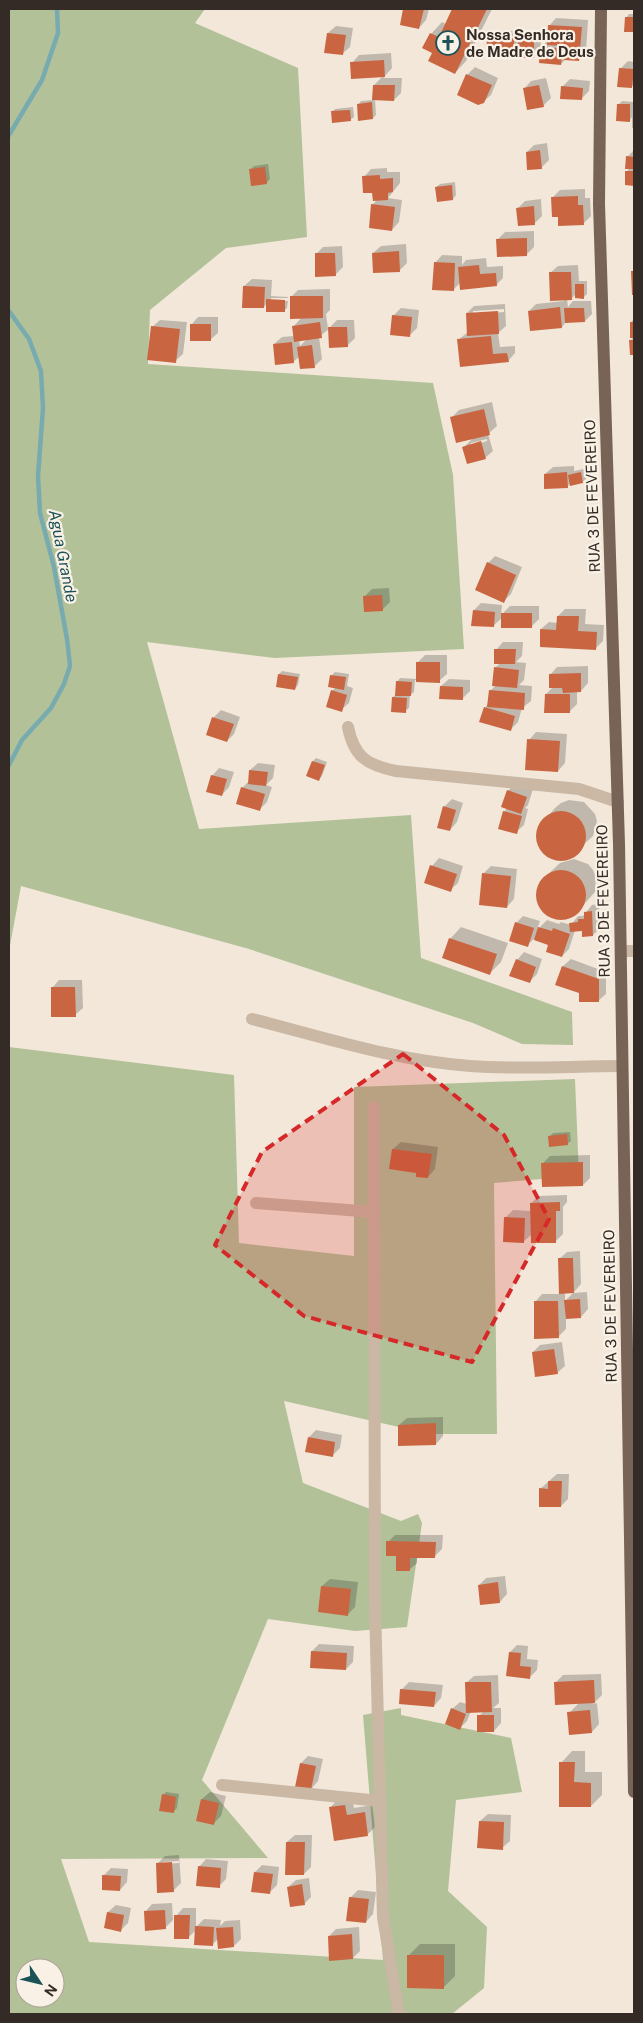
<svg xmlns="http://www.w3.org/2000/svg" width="643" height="2023" font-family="'Public Sans',sans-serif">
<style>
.green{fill:#b2c198;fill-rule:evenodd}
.shadow{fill:#0003;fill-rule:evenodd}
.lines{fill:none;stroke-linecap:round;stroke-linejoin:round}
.stream{stroke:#77abaf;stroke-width:4.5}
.building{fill:#c96540}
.minor{stroke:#cab7a4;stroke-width:12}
.primary{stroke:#786357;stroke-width:12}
.marked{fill:#d62828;fill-opacity:0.2;stroke:#d62828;stroke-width:4;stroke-dasharray:10 6;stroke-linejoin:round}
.labels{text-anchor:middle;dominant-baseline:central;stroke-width:4.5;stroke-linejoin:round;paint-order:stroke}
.poi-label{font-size:15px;font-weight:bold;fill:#352b26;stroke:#f9f1e5;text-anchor:start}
.street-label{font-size:15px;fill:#352b26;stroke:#f9f1e5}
.water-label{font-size:16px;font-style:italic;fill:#1b5257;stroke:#f9f1e5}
</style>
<rect width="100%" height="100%" fill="#f2e7d9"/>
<path class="green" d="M9,9H205L195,23L298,68L307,237L226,248L150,310L148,364L433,383L453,475L464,649L275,658L147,642L199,829L411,815L421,958L572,1012L573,1045L522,1044L473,1023L249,949L21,886L9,951Z
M9,1047L234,1075L239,1243L354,1256V1087L575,1079L579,1176L494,1183L497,1434H430L284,1401L303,1483L401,1521L418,1514L422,1523L407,1627L355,1631L268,1619L202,1780L268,1858L61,1859L89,1942L383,1960L363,1715L401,1708V1715L511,1738L522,1792L456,1800L448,1891L487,1927L484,1988L452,2014H9ZM25,1968H55V1998H25Z"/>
<path class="shadow" d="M404,9H429L426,20L419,28L401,24Z
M454,9H492L466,61L455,73L433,52L431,34L442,22L446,24Z
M629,14H634V30L626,18Z
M556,18L588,20L586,52L579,60L566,59L561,64L541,49L533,57L519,49L513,55L488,38L495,31H521V40L526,34H541V48L548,40L549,26Z
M336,26L353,28L350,47L342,54L328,33Z
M391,53L392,68L383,78H402L401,93L394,100L375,99L376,115L373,118L358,105L361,101L373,100L374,85L383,76L352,63L359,55Z
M628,61L634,62V84L631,87L620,69Z
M475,67L498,78L491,95L483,102L467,75Z
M546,78L551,98L543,106L524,89L531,81Z
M570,79L590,81L589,91L582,98L562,87Z
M622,101L633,102L634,128H632V117L630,120L618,105Z
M353,107L354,117L350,120L332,112L335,109Z
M547,143L549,160L541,168L527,152L534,145Z
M634,150V185L626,184L627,171L630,168L627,157Z
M268,164L270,179L266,183L251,169L254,166Z
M387,168V172H400V183L388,198L402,200L399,222L392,230L372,205L378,199L364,177L371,169Z
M455,182L456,195L453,199L436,187L440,184Z
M585,189V198H590L591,216L583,224L559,216L552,198L560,190Z
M541,199L542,216L535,223L518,208L525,201Z
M534,231V247L527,254L498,239L505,232Z
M406,244L407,263L400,270L373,253L381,246Z
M342,246L343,267L335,275L316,254L323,247Z
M442,255L462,256V265L466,260L486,258L487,267L503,266V278L496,285L460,283L453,290L435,263Z
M578,265L579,281H587V294L584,297L576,294L572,298L567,299L568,307L573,301H591L592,314L585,321L566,322L562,327L529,311L536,304L564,301L550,273L558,266Z
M252,279L272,280L271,296L288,297V298H271V300L288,301L287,308L284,311L267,303L264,307L244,286Z
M330,289V310L326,314L328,329L337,320H354L355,338L347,346L330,328L319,337L322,359L314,367L300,356L293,362L274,344L282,337L294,336L293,327L302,317L291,297L298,290ZM307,339L300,346L299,340Z
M505,304L506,326L498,333L500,347L515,346V353L508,361L458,340L468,332L467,313L474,306ZM504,309V312L473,314V311Z
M401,308L419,310L417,328L409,336L393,316Z
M198,317H218V333L210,340L191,325Z
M634,319V354H631V340L634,337H631V322Z
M160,320L187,322L183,354L175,361L152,327Z
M492,402L497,426L488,434L493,451L485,458L464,447L474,437L452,417L459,410ZM487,439V441L471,446V443Z
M574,466V471L584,469L586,479L582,482L571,483L567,487L545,474L553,467Z
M495,556L522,567L511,594L504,601L488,563Z
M389,588L390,602L382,610L364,597L372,589Z
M481,603L502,605L501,615L510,606H539V619L532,626L503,617L493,626L474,610Z
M565,609H586L585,624L604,625L603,641L595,649L541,629L549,622L558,623V616Z
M503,642H523L522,656L516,662L526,663L524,680L519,685L532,686L531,701L522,708L518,722L511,729L485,708L488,704L490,691L496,685L495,668L500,663L496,650Z
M425,655H447V674L439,681L415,680L414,692L410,695L409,708L405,711L393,697L396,694L397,682L400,678L417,679L418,662Z
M588,666V683L581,691H577V704L570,711L546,694L553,687L550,675L557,667Z
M282,671L300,674L298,685L295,689L279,674Z
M335,672L349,674L347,686L353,688L349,703L341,710L332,691L335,688L332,675Z
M449,679L470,680V691L462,699L441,686Z
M221,710L240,717L234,734L227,741L208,734L214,717Z
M536,732L567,734L565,763L558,771L529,740Z
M316,758L327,762L322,776L319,779L313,761Z
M258,763L275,765L273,778L266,785L272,787L267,802L260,809L242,788L249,781L250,770Z
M219,768L234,772L229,787L222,795L212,776Z
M515,783L533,789L528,805L525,808L528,809L524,825L516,832L504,812L507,808L508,791Z
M452,799L463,803L457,822L450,830L444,807Z
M569,800L584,802L595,814L597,821L593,836L569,858L554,859L541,849L538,842L539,827L555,808L561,803Z
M439,858L463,866L458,883L450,890L432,866Z
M574,859L588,864L593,870L596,877L595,892L579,910L565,918H557L549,916L543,910L537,895L538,887L542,880L560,863Z
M491,866L517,869L514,899L507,907L483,874Z
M599,904L600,928L593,935L583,930H575L569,949L562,956L550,944L534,939L527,945L516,923L523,916L540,921L537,930L547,920L559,924L561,922L571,925L578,916H583L592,905Z
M461,927L508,943L501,962L490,973L450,939Z
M524,952L542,959L537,974L529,982L517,960Z
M571,959L606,972V994L598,1001L580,993L563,966Z
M59,980H82L83,1008L75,1015L52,988Z
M570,1132L571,1141L567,1144L549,1137L553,1133Z
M401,1142L438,1147L435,1169L428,1177L418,1172L393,1149Z
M590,1155V1178L583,1185L543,1163L550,1156Z
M567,1195V1202L563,1207V1234L556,1241L532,1234L523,1242L506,1217L513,1210L531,1211V1203L539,1196Z
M580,1251L581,1284L574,1292H565V1301L573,1293L587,1292L588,1309L581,1317L566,1318V1329L558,1337L535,1302L542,1294H561L559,1259L567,1252Z
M562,1342L565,1366L557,1373L533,1352L540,1345Z
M443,1417V1436L436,1444L399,1425L407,1418Z
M316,1430L342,1435L340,1448L332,1456L309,1437Z
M557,1474H569L568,1499L561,1506L540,1489Z
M395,1535H443L442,1549L435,1556H417V1563L409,1570L388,1542Z
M505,1576L507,1594L500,1602L479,1585L486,1578Z
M330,1579L358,1582L355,1607L348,1614L322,1586Z
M319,1644L354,1646L353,1662L346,1669L312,1651Z
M517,1645L528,1646L527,1659L538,1660L537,1670L530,1677L508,1675L510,1652Z
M601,1674L602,1695L593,1704L597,1703L599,1724L592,1732L569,1713L579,1703L556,1682L563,1675Z
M498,1675L499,1703L493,1708H501V1723L494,1731L479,1716L484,1711H471L467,1721L460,1728L452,1709L460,1702L467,1704L466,1683L474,1676Z
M409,1682L443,1685L441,1698L434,1706L402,1689Z
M572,1751H585V1772H602V1795L591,1806H560L561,1763Z
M308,1756L323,1759L318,1781L311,1789L301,1763Z
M166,1792L179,1794L177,1808L173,1812L163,1795Z
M210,1792L226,1796L221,1816L213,1824L202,1799Z
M352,1798L354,1808L372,1805L375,1827L368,1834L330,1808L337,1800Z
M488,1814L511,1815L510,1841L502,1848L480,1821Z
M295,1835H312L311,1867L304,1874L287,1842Z
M179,1855L181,1883L173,1891L157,1864L165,1856ZM179,1861V1863L163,1864V1862Z
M206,1859L228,1861L226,1879L219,1886L199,1867Z
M262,1865L279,1867L277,1885L270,1892L255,1872Z
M111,1868L128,1869L127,1882L120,1890L103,1876Z
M309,1878L311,1897L304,1904L288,1887L296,1880Z
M358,1890L376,1892L373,1914L366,1922L350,1898Z
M172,1903L173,1920L165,1928L145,1912L152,1904Z
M116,1905L131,1908L128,1923L120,1931L108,1912Z
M183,1908H196V1927L204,1919L221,1920L220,1926L225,1921L240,1920L241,1939L234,1946L218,1939L212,1945L196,1930L188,1938L176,1916Z
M359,1927L360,1951L353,1958L329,1936L336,1929Z
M420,1944H455V1976L443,1988L409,1955Z"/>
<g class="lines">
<path class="stream" d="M9,135L42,80L58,33L57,9
M9,311L29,339L41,371L43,408L38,476L40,513L54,567L67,639L70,666L64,684L51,708L22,740L9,765"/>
</g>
<path class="building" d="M403,9H424L419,29L400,25Z
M452,9H487L455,74L428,61L432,53L422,48L430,33L439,37Z
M625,17H634V32H624Z
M548,25L582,27L579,61L564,60L565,46L547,45Z
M327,33L346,35L343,55L324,53Z
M487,38H514V56H486Z
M518,41H534V58H517Z
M540,46L563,49L561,65L539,63Z
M384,60L385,77L351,79L350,62Z
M619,68L634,69L632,88L617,87Z
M466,74L492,85L484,103L478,105L457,95Z
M373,85H395L394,101L372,100Z
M539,85L544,107L527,110L523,88Z
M561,86L583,88L582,100L560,99Z
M372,102L373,119L358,121L357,104Z
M617,104H630V122L616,121Z
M350,110L351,121L332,123L331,111Z
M540,150L542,169L527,170L526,152Z
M626,156L634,157V169H625Z
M265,167L267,184L251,186L249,169Z
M625,171H634V186L625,185Z
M380,175V179L393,178V192L388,193V200L373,201L372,193H363L362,176Z
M452,185L453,200L437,202L435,187Z
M578,196V205H583L584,225L558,226V217H552L551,197Z
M371,204L395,207L392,231L369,228Z
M534,206L535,225L518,226L516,208Z
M527,238V256L497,257L496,239Z
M399,251L400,272L373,273L372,253Z
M315,253H335L336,276L315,277Z
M434,262L455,263L454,291L432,290Z
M479,265L480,274L496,273L497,286L460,290L458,267Z
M631,271H634V295H632Z
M549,272H571L572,300L550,301Z
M575,284H584V299L575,298Z
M243,286L265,287L264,308H242Z
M290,296H323V318L290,319Z
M266,299L285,300V312H266Z
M560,307L562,328L530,331L528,311Z
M564,308H584L585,322L565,323Z
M498,311L499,334L467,336L466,313Z
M392,315L412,317L410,337L390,335Z
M320,322L322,338L294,342L292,326Z
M630,322H634V338H630Z
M190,324H211V341H190Z
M151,326L180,329L176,363L147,360Z
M328,327H347L348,347L329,348Z
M491,336L493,354L507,353L509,362L460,367L457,339Z
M629,340H634V355H630Z
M292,342L294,363L275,365L273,344Z
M312,345L315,368L300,369L297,347Z
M484,409L490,435L456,443L450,417Z
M481,441L486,459L467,464L462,447Z
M567,472L568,488L544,489V474Z
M581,472L583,483L570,486L568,475Z
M487,562L516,575L504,603L475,590Z
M382,595L383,611L364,612L363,596Z
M473,610L495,612L494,627L471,626Z
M501,613H532V628H501Z
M557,616H579L578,631L597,632L596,650L540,647V629L556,630Z
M494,649H516L515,664H494Z
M416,662H440V683L416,682Z
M494,667L519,670L517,688L492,686Z
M581,673V692L563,693L562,688H549V674Z
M278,674L298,677L295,690L276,687Z
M330,675L346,677L344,690L328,687Z
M396,681L412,682L411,696H395Z
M440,686L463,687V700L439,699Z
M331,690L347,695L342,712L326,707Z
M489,690L525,693L524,710L487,707Z
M545,694H570V713H544Z
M392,697L407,698L406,713L391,712Z
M484,707L515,716L511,731L479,722Z
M212,717L234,724L227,742L206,735Z
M527,739L560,741L558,772L525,770Z
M312,761L325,765L319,781L306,776Z
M249,770L268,772L266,786L248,784Z
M211,775L227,779L222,796L206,792Z
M241,787L265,794L260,811L236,804Z
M507,790L527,797L521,814L501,807Z
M443,806L456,810L450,831L437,828Z
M536 836a25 25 0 1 1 50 0a25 25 0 1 1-50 0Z
M503,811L522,816L517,834L498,829Z
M430,865L457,874L451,892L424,883Z
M536 895a25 25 0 1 1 50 0a25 25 0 1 1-50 0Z
M482,873L511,876L507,908L479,905Z
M592,911L593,936L582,937V931L570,932L569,923L578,922V919H584V912Z
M515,922L534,928L528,947L509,941Z
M538,927L552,931L553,928L570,934L562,957L546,952L548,945L534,940Z
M449,938L497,954L490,975L442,958Z
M516,959L536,967L530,983L509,976Z
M562,966L599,979V1002H579V993L555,985Z
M51,987H75L76,1017H51Z
M567,1134L568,1145L549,1147L548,1136Z
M392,1149L432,1154L428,1178L416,1177V1173L389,1169Z
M583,1162V1186L542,1187L541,1163Z
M560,1202V1211H556V1243H531L530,1203Z
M504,1217L525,1218L524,1243L503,1242Z
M558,1258H573L574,1293L559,1294Z
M580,1299L581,1318L566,1319L564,1300Z
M534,1301H558L559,1338L534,1339Z
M554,1349L558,1374L535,1377L532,1352Z
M436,1423V1445L398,1446V1425Z
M308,1437L335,1442L333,1457L305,1452Z
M548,1481H562L561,1507H539V1488L548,1489Z
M386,1541L436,1542L435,1558H410V1571H396V1556H386Z
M498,1582L500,1603L480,1605L478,1585Z
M321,1586L351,1589L348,1616L318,1612Z
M311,1651L347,1653L346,1670L310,1668Z
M509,1652L521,1653L520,1666L531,1667L530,1679L506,1676Z
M594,1680L595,1703L555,1705L554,1682Z
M465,1682H491L492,1712L466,1713Z
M400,1689L436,1692L434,1707L399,1704Z
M451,1708L466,1714L460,1730L445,1724Z
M590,1710L592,1733L569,1735L567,1712Z
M477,1715H494V1732H477Z
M559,1762H575L574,1782L591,1783V1807H559Z
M300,1763L316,1766L311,1790L295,1787Z
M162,1794L176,1797L174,1813L159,1811Z
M201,1799L219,1803L214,1825L196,1821Z
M345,1805L347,1815L365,1812L368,1836L334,1841L329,1807Z
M479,1821L504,1822L503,1850L477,1848Z
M286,1842H305L304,1875H285Z
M172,1862L174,1892L157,1893L156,1863Z
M198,1866L221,1868L220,1888L196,1886Z
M254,1872L273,1874L270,1894L251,1892Z
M102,1875L121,1876L120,1891L102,1890Z
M302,1884L305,1905L290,1907L287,1887Z
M349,1897L369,1899L366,1923L346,1921Z
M165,1910L166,1929L145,1931L144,1911Z
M107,1912L124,1915L121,1932L104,1928Z
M174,1915H190L189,1939H174Z
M195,1926L214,1927L213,1946L194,1945Z
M233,1927L234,1947L218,1949L216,1928Z
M352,1934L353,1959L329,1961L328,1936Z
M407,1955H444V1989L407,1988Z"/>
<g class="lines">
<path class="minor" d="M348,727C354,757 367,765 396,771L579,789L618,802
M621,951H634
M252,1019C323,1037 396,1061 470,1066C520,1070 572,1066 622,1066
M374,1107L375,1607L383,1917L399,2014
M256,1203L374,1212
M222,1785L380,1801"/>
<path class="primary" d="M601,9L599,204L619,844L634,1792"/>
</g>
<path class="marked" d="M403,1054L504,1135L549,1219L472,1362L304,1316L215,1245L262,1152Z"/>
<defs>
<g id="church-ring" transform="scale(1.25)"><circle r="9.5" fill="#f9f1e5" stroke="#1b5257" stroke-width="1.5"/><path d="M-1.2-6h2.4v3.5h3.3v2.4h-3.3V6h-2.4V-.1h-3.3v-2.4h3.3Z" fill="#1b5257"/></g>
</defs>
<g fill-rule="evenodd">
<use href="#church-ring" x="448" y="43"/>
</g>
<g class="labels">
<g class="poi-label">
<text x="466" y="34">Nossa Senhora<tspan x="466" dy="17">de Madre de Deus</tspan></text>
</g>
<g class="street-label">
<text transform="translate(592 496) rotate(-92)">RUA 3 DE FEVEREIRO</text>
<text transform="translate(603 901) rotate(-91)">RUA 3 DE FEVEREIRO</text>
<text transform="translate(610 1306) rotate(-91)">RUA 3 DE FEVEREIRO</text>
</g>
<g class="water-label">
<text transform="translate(63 556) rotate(79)">Agua Grande</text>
</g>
</g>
<rect width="643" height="2023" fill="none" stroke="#352b26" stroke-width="20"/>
<g transform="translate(40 1983) rotate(125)"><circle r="24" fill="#f9f1e5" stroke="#aba299"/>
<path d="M0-4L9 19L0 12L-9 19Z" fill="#1b5257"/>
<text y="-8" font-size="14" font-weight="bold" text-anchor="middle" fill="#352b26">N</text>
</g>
</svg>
